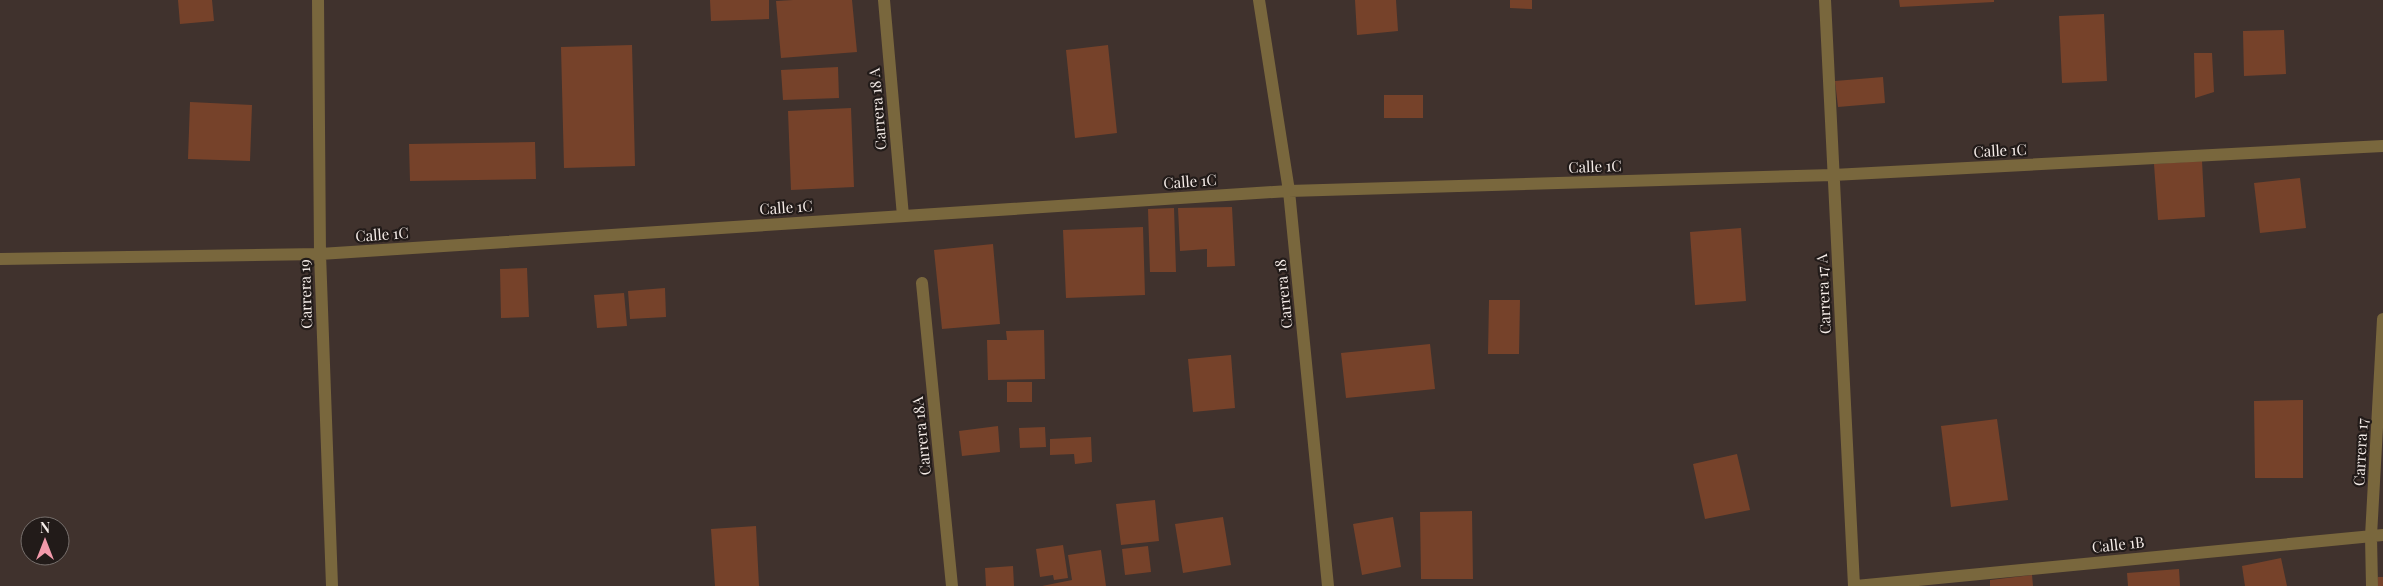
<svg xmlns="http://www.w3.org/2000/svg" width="2383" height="586" font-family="'Playfair Display',serif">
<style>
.building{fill:#76422a}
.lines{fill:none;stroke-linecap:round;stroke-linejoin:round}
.minor{stroke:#79673d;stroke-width:12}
.labels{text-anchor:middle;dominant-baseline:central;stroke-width:4.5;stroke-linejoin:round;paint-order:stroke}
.street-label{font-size:15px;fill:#f5ece8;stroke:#221b19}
</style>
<rect width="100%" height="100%" fill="#40322d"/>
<path class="building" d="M178,0H212L214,21L180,24Z
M710,0H769V19L711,21Z
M793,0H852L857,52L781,58L776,1Z
M1355,0H1396L1398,31L1357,35Z
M1510,0H1532V9L1510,8Z
M1899,0H1994V2L1900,7Z
M2104,14L2107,81L2062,83L2059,16Z
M2284,30L2286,74L2244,76L2243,31Z
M632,45L635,166L564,168L561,47Z
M1108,45L1117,133L1075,138L1066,50Z
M2194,53H2212L2214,92L2195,98Z
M838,67L839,98L783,100L781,70Z
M1883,77L1885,103L1838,107L1835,81Z
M1384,95H1423V118H1384Z
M190,102L252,105L250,161L188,159Z
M851,108L854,187L791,190L788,111Z
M535,142L536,179L410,181L409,144Z
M2202,161L2205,217L2158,220L2154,164Z
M2300,178L2306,228L2260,233L2254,183Z
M1232,207L1235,266L1207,267V249L1180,251L1178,208Z
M1174,208L1176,272H1150L1148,209Z
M1143,227L1145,295L1066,298L1063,230Z
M1741,228L1746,301L1695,305L1690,232Z
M993,244L1000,324L942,329L934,250Z
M527,268L529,317L501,318L500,269Z
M665,288L666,317L630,319L628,291Z
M624,293L627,326L597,328L594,295Z
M1489,300H1520L1519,354H1488Z
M1044,330L1045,379L988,380L987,340H1007L1006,331Z
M1430,344L1435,389L1346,398L1341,353Z
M1231,355L1235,408L1193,412L1188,359Z
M1007,382H1032V402H1007Z
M2303,400V478H2255L2254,401Z
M1997,419L2008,500L1951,507L1941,426Z
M998,426L1000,452L962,456L959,431Z
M1045,427L1046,447L1020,448L1019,428Z
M1091,437L1092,462L1075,464L1074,454L1050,455V439Z
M1737,454L1750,510L1705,519L1693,464Z
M1155,500L1159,541L1121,545L1116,504Z
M1472,511L1473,579H1421L1420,512Z
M1223,517L1231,565L1183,573L1175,524Z
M1393,517L1401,567L1362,575L1353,524Z
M756,526L759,586H715L711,529Z
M1063,545L1068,578L1054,580L1053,575L1040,577L1036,549Z
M1148,546L1151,572L1125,575L1122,549Z
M1101,550L1106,586H1042L1072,580L1068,555Z
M2281,558L2287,586H2245L2242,566Z
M1013,566L1014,586H986L985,568Z
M2179,569L2180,586H2128L2127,573Z
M2032,575L2033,586H1990V580Z
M2378,577H2383V586H2378Z"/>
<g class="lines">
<path class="minor" d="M318,0L320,254L332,586
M884,0L903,216
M1259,0L1289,191L1328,586
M1825,0L1854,586
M0,259L320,254L1289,191L1833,175L2383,146
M922,283L952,586
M1856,586L2383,535
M2372,586L2371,536L2383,319"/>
</g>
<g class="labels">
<g class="street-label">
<text transform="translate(877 109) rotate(-95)">Carrera 18 A</text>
<text transform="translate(2000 150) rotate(-3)">Calle 1C</text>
<text transform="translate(1595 166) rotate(-2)">Calle 1C</text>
<text transform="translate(1190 181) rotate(-4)">Calle 1C</text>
<text transform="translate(786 207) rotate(-4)">Calle 1C</text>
<text transform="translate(382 234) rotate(-4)">Calle 1C</text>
<text transform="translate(305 294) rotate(-92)">Carrera 19</text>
<text transform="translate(1283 294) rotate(-96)">Carrera 18</text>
<text transform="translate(1823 294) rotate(-93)">Carrera 17 A</text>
<text transform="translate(921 436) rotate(-96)">Carrera 18A</text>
<text transform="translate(2360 452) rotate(-87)">Carrera 17</text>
<text transform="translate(2118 544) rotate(-6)">Calle 1B</text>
</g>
</g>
<g transform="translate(45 541)"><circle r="24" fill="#221b19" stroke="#766f6c"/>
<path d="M0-4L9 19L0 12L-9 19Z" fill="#f39aab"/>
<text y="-8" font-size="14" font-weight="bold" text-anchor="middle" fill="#f5ece8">N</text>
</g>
</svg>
